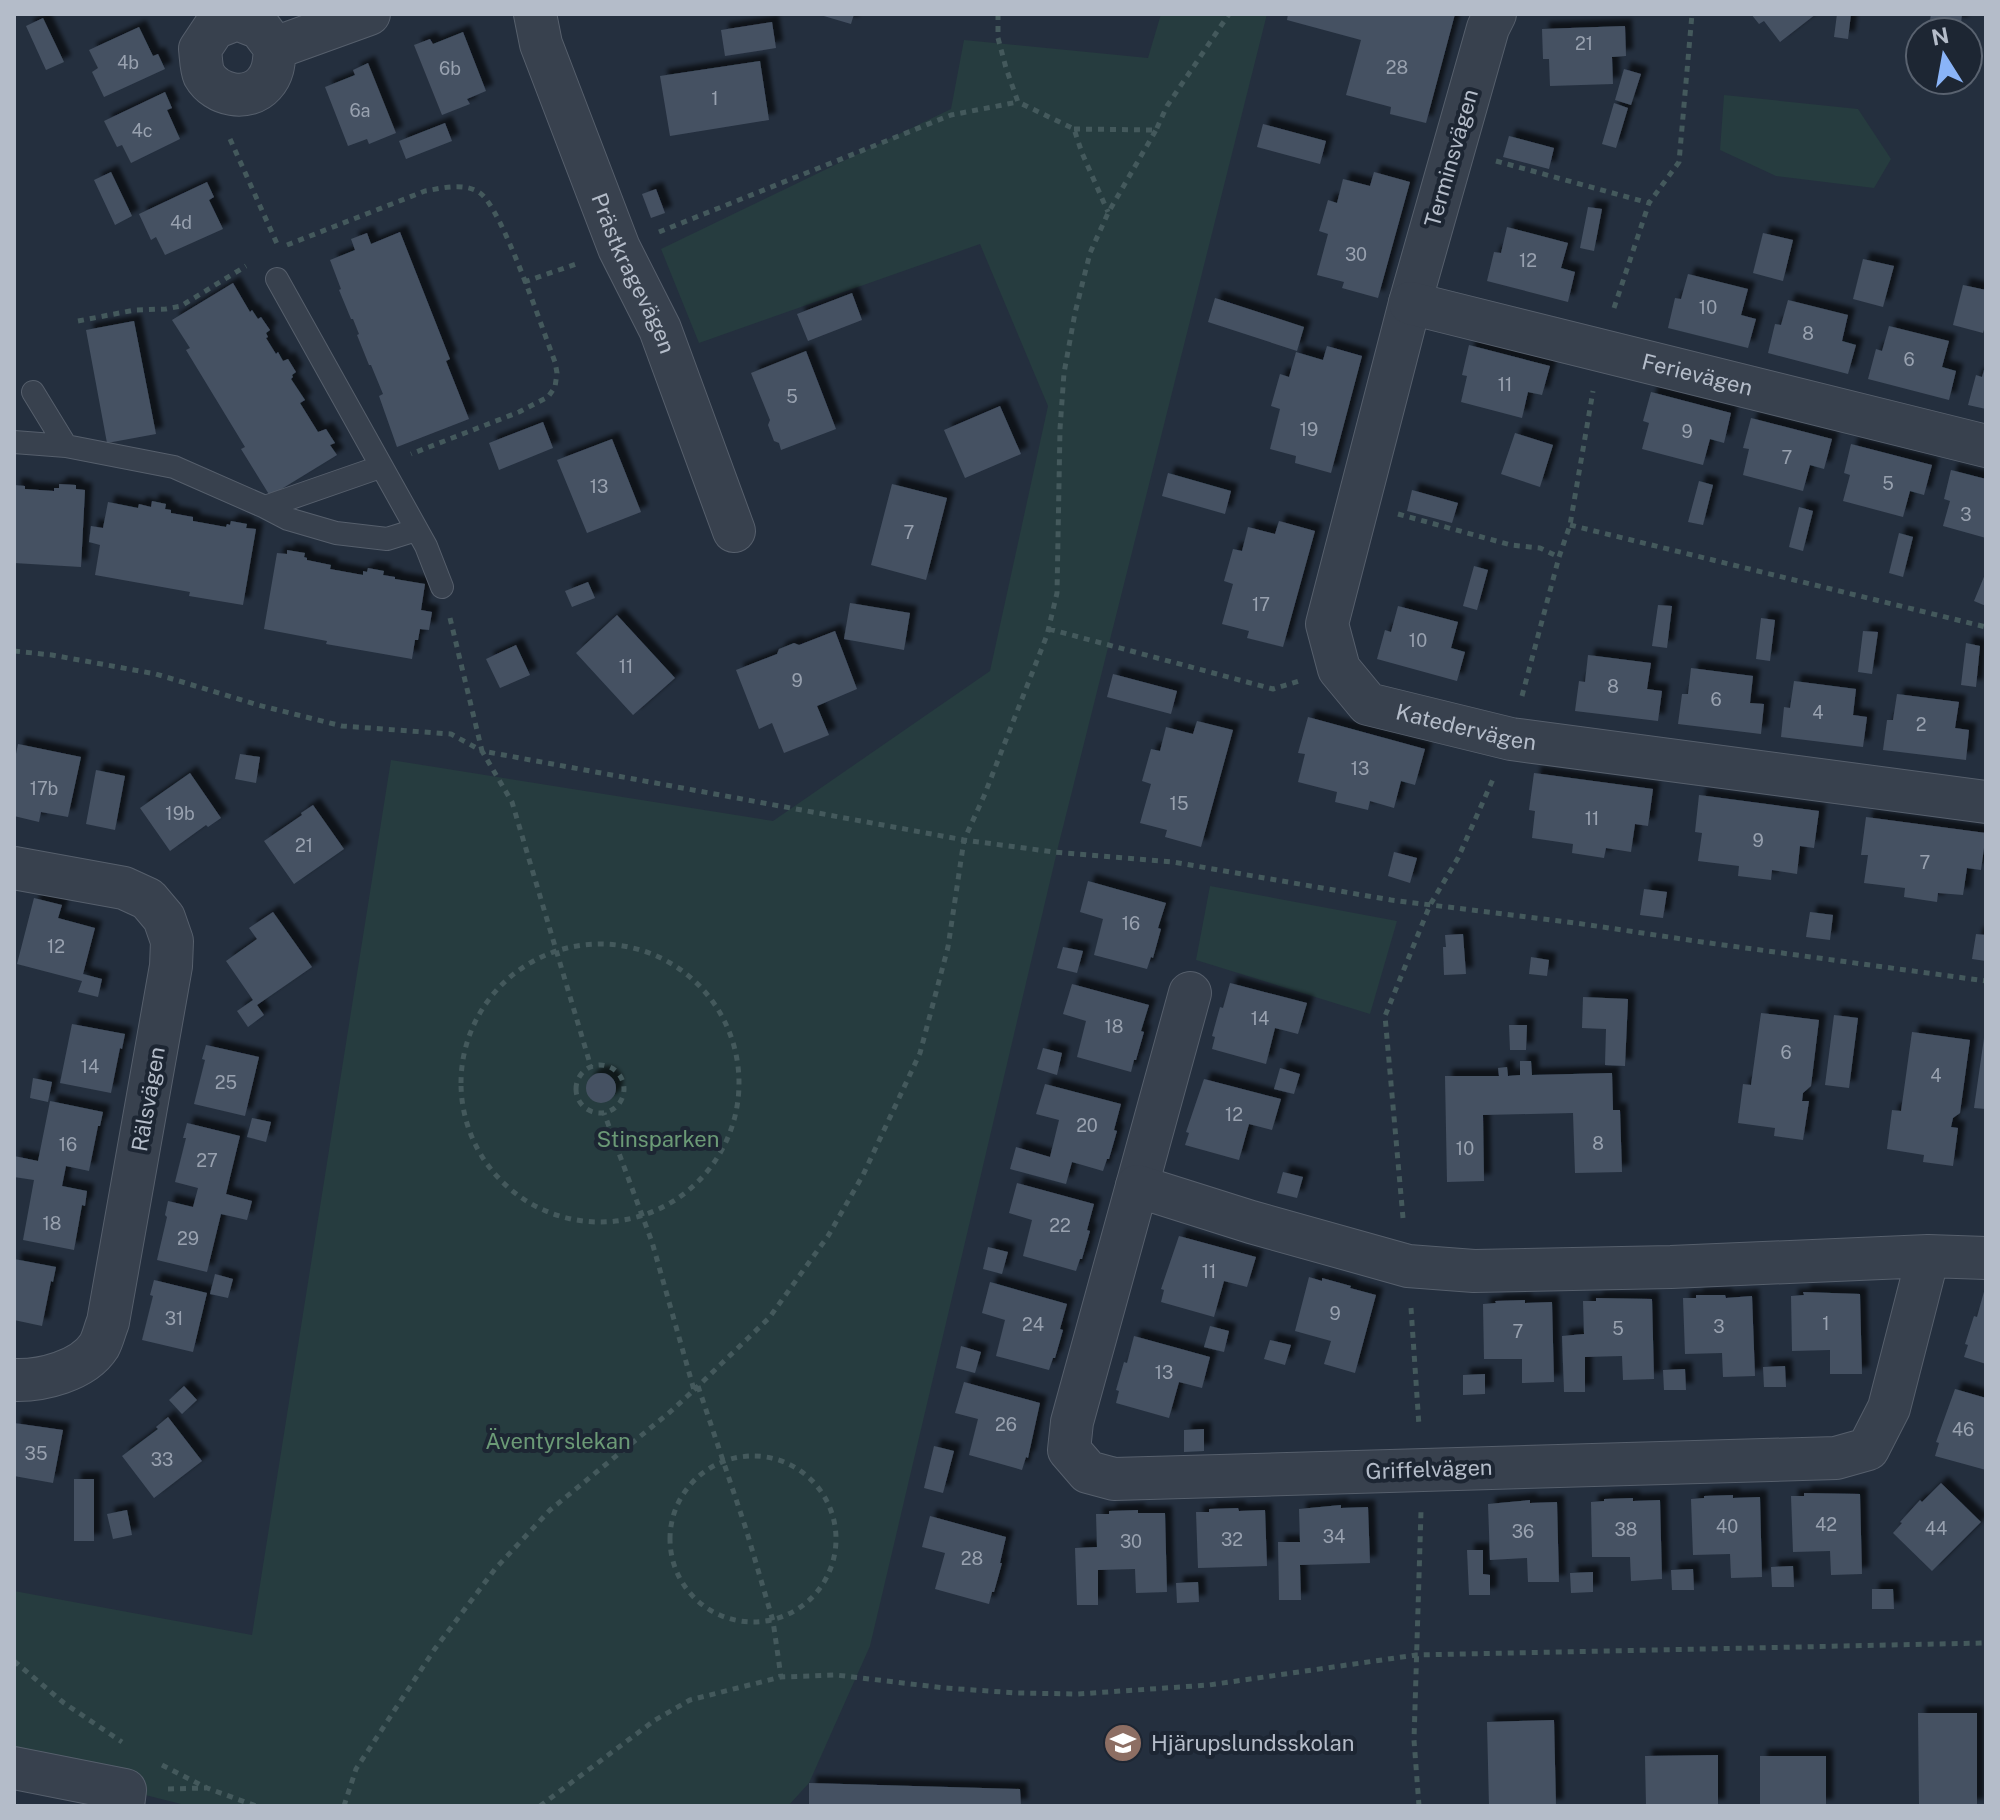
<svg xmlns="http://www.w3.org/2000/svg" width="2000" height="1820" font-family="'Public Sans',sans-serif">
<style>
.green{fill:#263c3f}
.building{fill:#455162;filter:url(#shadow)}
.lines{fill:none;stroke-linecap:round;stroke-linejoin:round}
.service-casing{stroke:#565f6c;stroke-width:24}
.minor-casing{stroke:#565f6c;stroke-width:44}
.path{stroke:#44595c;stroke-width:5;stroke-dasharray:6 6;stroke-linecap:butt}
.service{stroke:#38414e;stroke-width:22}
.minor{stroke:#38414e;stroke-width:42}
.labels{text-anchor:middle;dominant-baseline:central;stroke-width:8;stroke-linejoin:round;paint-order:stroke}
.number-label{font-size:18px;fill:#98a1af}
.street-label{font-size:22px;fill:#b4bcc9;stroke:#1d2633}
.park-label{font-size:22px;fill:#6b9a76;stroke:#1d2633}
.poi-label{font-size:22px;fill:#b4bcc9;stroke:#1d2633;text-anchor:start}
</style>
<defs>
<filter id="shadow"><feDropShadow dx="7" dy="-7" stdDeviation="2" flood-color="#0009"/></filter>
</defs>
<rect width="100%" height="100%" fill="#242f3e"/>
<path class="green" d="M1161,14H1267L1059,843L870,1646L809,1783L788,1806H189L14,1762V1591L252,1635L391,760L773,821L990,671L1048,406L980,244L699,343L661,249L951,109L964,40L1148,58Z
M1724,95L1858,109L1891,159L1874,188L1776,176L1720,150Z
M1210,886L1397,921L1370,1014L1196,960Z"/>
<path class="building" d="M817,14H854L851,24Z
M1288,14H1455L1426,123L1390,114L1391,107L1346,95L1361,40L1287,20Z
M1751,14H1816L1780,42L1764,21L1759,24Z
M1837,14H1851L1848,39L1834,37Z
M1931,14H1962L1961,24L1930,20Z
M43,18L64,62L46,70L26,26Z
M772,22L776,48L725,56L721,30Z
M1625,26L1626,56L1612,57L1613,84L1550,86L1549,59H1543L1542,29Z
M139,27L153,56L158,54L165,69L104,97L92,72L98,68L89,50Z
M463,32L486,91L467,99L470,104L442,115L414,45L430,39L433,44Z
M760,61L769,120L670,136L660,76Z
M368,63L396,133L369,144L367,139L348,146L325,87L355,75L353,70Z
M1624,69L1641,74L1631,105L1615,100Z
M165,92L172,108L167,110L180,139L131,163L122,145L117,147L104,121Z
M1614,103L1628,108L1616,148L1602,144Z
M445,123L452,141L406,159L399,141Z
M1263,124L1326,141L1320,164L1257,147Z
M1509,136L1554,148L1549,169L1503,157Z
M111,172L132,216L115,225L94,180Z
M1374,172L1410,182L1378,298L1342,288L1344,282L1317,275L1328,234L1319,231L1328,200L1337,203L1343,179L1370,186Z
M207,182L214,197L209,200L223,229L165,255L156,237L151,240L139,214Z
M656,189L665,213L651,218L642,194Z
M1588,207L1602,209L1594,251L1580,248Z
M1507,227L1568,243L1561,268L1575,272L1568,302L1487,281L1494,252L1501,253Z
M400,232L450,359L446,361L469,419L397,447L379,396L383,394L371,365H369L357,335L359,334L353,319H351L339,290L341,289L330,260L355,250L351,239L367,233L371,244Z
M1763,233L1793,240L1783,281L1753,273Z
M1863,259L1894,266L1883,307L1853,299Z
M1688,274L1748,289L1741,315L1756,319L1748,348L1668,328L1675,298L1681,299Z
M233,283L250,312L252,310L258,319L261,317L270,330L266,333L268,337L266,338L276,354L278,352L283,361L288,359L296,372L292,375L293,377L291,379L305,400L300,403L318,432L326,429L335,443L330,445L337,455L270,496L241,449L245,447L186,350L190,348L172,320Z
M1963,285L1986,290V323L1983,333L1953,325Z
M852,293L862,320L808,341L797,314Z
M1215,298L1304,327L1297,351L1208,322Z
M1788,300L1848,315L1842,341L1856,345L1848,374L1768,353L1775,324L1781,325Z
M134,321L156,434L107,443L86,330Z
M1889,326L1949,341L1942,367L1956,371L1949,400L1868,379L1876,349L1882,351Z
M1469,345L1550,366L1542,395L1528,392L1522,418L1461,402L1467,376L1462,375Z
M1327,346L1362,356L1331,473L1295,463L1296,456L1270,449L1280,409L1271,406L1280,374L1289,377L1296,352L1323,360Z
M806,351L836,429L781,450L779,443L774,441L768,425L770,420L751,373Z
M1985,366H1986V409L1968,405L1976,375L1982,377Z
M1651,392L1731,413L1724,443L1710,439L1703,465L1642,449L1649,423L1643,421Z
M1000,406L1021,454L965,478L944,430Z
M1751,418L1832,439L1824,469L1810,465L1803,491L1743,475L1749,449L1743,448Z
M543,422L553,448L499,470L489,443Z
M1515,433L1553,445L1540,487L1501,474Z
M612,439L641,512L587,533L557,460Z
M1851,444L1932,465L1924,495L1910,491L1903,517L1843,501L1850,475L1844,473Z
M1951,470L1986,479V538L1943,526L1950,501L1944,499Z
M1168,473L1231,491L1225,514L1162,496Z
M1699,481L1713,485L1703,525L1688,522Z
M59,484L76,485V489L85,490L81,567L14,563V485L25,486V489L54,491V488H59Z
M892,484L947,498L926,580L871,565Z
M1412,490L1458,503L1452,523L1407,511Z
M152,501L166,504L165,509L171,510V513L193,517V521L226,527L227,524L230,525L231,521L247,524L246,528L256,529L243,605L189,596L190,592L95,575L100,545L89,542L91,526L103,528L108,502L138,508L139,504L151,507Z
M1799,507L1813,511L1803,551L1789,547Z
M1279,521L1315,531L1283,647L1247,638L1249,631L1222,624L1233,584L1224,581L1233,549L1242,551L1248,527L1275,534Z
M1899,533L1913,537L1903,577L1889,573Z
M287,550L305,553L304,557L307,558V560L331,565L330,569L363,575V571L367,572L368,568L384,571L383,575L395,577V579L425,584L421,610L432,612L429,630L420,629L418,640H415L412,659L326,644L327,641L264,629L277,553L287,554Z
M1474,566L1488,570L1477,610L1463,606Z
M1986,572V606L1974,601Z
M588,582L595,598L572,607L565,591Z
M850,603L910,613L904,650L844,639Z
M1658,605L1672,606L1667,648L1652,646Z
M1398,606L1458,622L1451,648L1465,652L1457,681L1377,659L1385,630L1391,632Z
M617,615L675,678L633,715L576,653Z
M1761,618L1775,620L1770,661L1756,659Z
M835,631L857,689L817,706L829,735L784,753L772,723L759,729L736,670L777,654L779,649L794,643L799,645Z
M1863,631L1878,632L1872,674L1858,672Z
M1966,643L1980,646L1976,687L1961,685Z
M516,645L530,675L500,688L486,659Z
M1588,655L1651,663L1647,689L1662,691L1658,721L1575,711L1579,681L1585,682Z
M1691,668L1753,676L1750,703L1764,704L1761,734L1678,724L1682,694H1688Z
M1113,674L1177,691L1171,714L1107,697Z
M1794,681L1856,689L1853,715L1867,717L1863,747L1781,737L1784,707L1790,708Z
M1897,694L1959,702L1955,728L1969,730L1966,760L1883,750L1887,720H1893Z
M1308,717L1425,749L1415,785L1401,781L1394,808L1370,801L1368,810L1335,802L1337,792L1298,782L1305,754L1298,753Z
M1197,721L1233,730L1201,847L1165,837L1167,830L1140,823L1151,784L1142,781L1151,749L1160,751L1166,727L1193,734Z
M18,744L81,757L68,817L41,812L39,822L14,816V764Z
M240,754L260,757L256,783L235,779Z
M96,770L125,776L115,830L86,824Z
M190,773L221,818L208,827L206,825L170,851L140,808Z
M1534,773L1653,789L1648,826L1635,824L1631,852L1606,848L1604,858L1572,853L1573,844L1532,838L1535,811L1529,810Z
M1699,795L1819,811L1814,848L1800,846L1797,874L1772,870L1771,880L1738,876L1739,866L1698,861L1702,833L1695,832Z
M313,805L344,849L294,884L264,841L302,815L301,813Z
M1866,817L1986,833L1981,870L1967,868L1963,895L1938,893L1937,902L1904,897L1905,888L1864,883L1868,855H1861Z
M1394,852L1417,858L1410,883L1388,876Z
M1088,881L1166,903L1158,928L1161,929L1153,958L1151,957L1147,969L1094,955L1103,919L1080,912Z
M1644,889L1667,892L1663,918L1640,915Z
M34,898L62,905L58,918L95,928L83,974L102,979L98,997L78,992L82,981L17,964Z
M273,912L312,967L257,1005L264,1015L248,1027L237,1011L253,1000L226,961L257,939L249,928Z
M1810,912L1833,915L1830,940L1806,937Z
M1463,934L1466,974L1444,975L1443,947H1446L1445,935Z
M1976,934L1986,935V961L1972,959Z
M1063,947L1083,951L1077,973L1057,968Z
M1531,957L1549,960L1547,976L1529,974Z
M1230,983L1307,1003L1298,1034L1275,1028L1266,1064L1212,1049L1215,1037L1212,1036L1220,1007L1223,1008Z
M1072,984L1149,1005L1141,1031L1144,1032L1136,1060H1134L1131,1072L1077,1057L1086,1021L1063,1014Z
M1583,997L1628,999L1625,1066L1605,1065L1606,1029L1582,1028Z
M1761,1013L1819,1020L1811,1086L1803,1093L1802,1101H1809L1803,1140L1774,1136L1775,1128L1738,1123L1743,1084L1751,1085Z
M1834,1015L1858,1018L1849,1088L1825,1085Z
M72,1024L125,1034L122,1049L120,1048L111,1093L60,1083Z
M1509,1025H1527L1526,1050H1510Z
M1912,1032L1970,1040L1960,1113L1953,1118L1951,1127L1958,1128L1953,1166L1923,1162L1924,1155L1887,1149L1892,1110L1901,1111Z
M1984,1038H1986V1109L1974,1108Z
M206,1045L259,1057L245,1116L194,1104L205,1060L202,1059Z
M1043,1048L1062,1053L1057,1075L1037,1069Z
M1520,1061H1531L1532,1075L1612,1073L1613,1110H1620L1622,1172L1575,1173L1573,1113L1483,1115L1484,1181L1447,1182L1445,1076H1499L1498,1068L1507,1067L1508,1076L1520,1075Z
M1280,1068L1300,1074L1294,1094L1274,1089Z
M586 1088a15 15 0 1 1 30 0a15 15 0 1 1-30 0Z
M33,1078L52,1082L48,1102L30,1098Z
M1204,1079L1281,1099L1272,1130L1249,1124L1239,1160L1185,1145L1189,1133L1186,1132Z
M1045,1084L1121,1104L1114,1130L1117,1131L1109,1159H1107L1103,1171L1072,1162L1066,1184L1010,1169L1016,1147L1050,1157L1059,1120L1036,1114Z
M50,1101L103,1112L100,1126H98L89,1171L66,1166L62,1186L87,1191L85,1206L82,1205L74,1250L23,1240L34,1180L14,1177V1156L38,1161Z
M252,1118L271,1122L266,1142L247,1137Z
M187,1123L240,1136L226,1194L252,1201L247,1220L221,1214L207,1272L157,1260L167,1217L165,1215L168,1201L193,1207L198,1188L175,1182L186,1138H183Z
M1283,1172L1303,1177L1297,1198L1277,1193Z
M1017,1183L1094,1204L1087,1230L1090,1231L1082,1259H1080L1076,1271L1023,1256L1032,1220L1009,1213Z
M1179,1236L1256,1257L1247,1287L1224,1281L1214,1317L1161,1302L1164,1290L1161,1289Z
M988,1247L1008,1252L1002,1274L983,1269Z
M14,1259L56,1267L53,1282L51,1281L42,1326L14,1320Z
M215,1274L233,1279L228,1298L210,1294Z
M1309,1277L1322,1281V1278L1351,1286L1350,1288L1376,1295L1355,1373L1324,1364L1331,1341L1295,1331Z
M154,1280L207,1293L193,1352L142,1340L153,1296L150,1295Z
M990,1282L1067,1304L1060,1329L1063,1330L1055,1358H1053L1049,1370L996,1356L1005,1320L982,1313Z
M1985,1288H1986V1364L1964,1357L1968,1345L1965,1344L1974,1316L1977,1317Z
M1803,1292L1860,1294L1862,1374H1830V1350L1792,1351L1791,1296L1804,1295Z
M1696,1295H1725L1726,1298L1752,1296L1755,1376L1723,1377L1722,1353L1685,1354L1683,1298H1696Z
M1596,1298L1652,1299L1654,1379L1623,1380L1622,1356L1585,1357V1392H1564L1562,1336L1584,1334L1583,1301H1596Z
M1525,1300V1303L1552,1302L1554,1382L1522,1383V1359H1484L1483,1304L1496,1303L1495,1301Z
M1210,1326L1229,1331L1224,1352L1204,1347Z
M1134,1336L1210,1357L1202,1388L1179,1382L1169,1418L1116,1403L1119,1391L1116,1390L1124,1362L1127,1363Z
M1270,1340L1291,1345L1285,1365L1264,1359Z
M961,1346L981,1352L975,1373L956,1368Z
M1785,1366L1786,1387H1764L1763,1367Z
M1685,1369L1686,1390H1664L1663,1370Z
M1485,1374V1394L1463,1395V1375Z
M964,1382L1040,1403L1028,1458L1026,1457L1022,1470L969,1455L978,1419L955,1413Z
M184,1386L197,1400L182,1414L169,1400Z
M1955,1389L1986,1398V1470L1935,1456L1939,1443L1936,1442Z
M168,1417L202,1461L154,1498L122,1456L158,1429L156,1427Z
M14,1423L63,1430L53,1483L14,1476Z
M1204,1429V1451L1184,1452V1430Z
M934,1446L954,1451L943,1493L924,1488Z
M74,1479H94V1541H74Z
M1941,1483L1981,1522L1932,1571L1893,1533L1902,1523L1900,1522L1920,1500L1922,1502Z
M1804,1493L1860,1494L1862,1574L1831,1575L1830,1551L1793,1552L1791,1496H1804Z
M1733,1495V1498L1760,1497L1762,1577L1731,1578L1730,1554L1693,1555L1691,1499L1704,1498V1496Z
M1633,1498V1501L1660,1500L1662,1579L1631,1581L1630,1557H1592L1591,1502L1604,1501V1499Z
M1530,1500V1503L1557,1502L1559,1582H1528L1527,1558L1490,1560L1488,1504Z
M1341,1505V1508L1368,1507L1370,1563L1300,1565L1301,1600H1279L1278,1542H1300L1299,1509Z
M1238,1508L1239,1511L1265,1510L1267,1566L1198,1568L1196,1512H1209V1509Z
M127,1510L132,1535L113,1539L107,1514Z
M1138,1510V1513H1165L1167,1592L1136,1593L1135,1569L1098,1570V1605H1077L1075,1548L1097,1547L1096,1514H1109V1511Z
M930,1516L1006,1537L1000,1563H1002L994,1592H992L989,1604L935,1589L945,1553L922,1547Z
M1467,1550H1483V1574L1490,1575V1595H1469Z
M1793,1566L1794,1587H1772L1771,1567Z
M1693,1569L1694,1590H1672L1671,1570Z
M1593,1572V1592L1571,1593L1570,1573Z
M1198,1582L1199,1602L1177,1603L1176,1583Z
M1872,1589H1893L1894,1609H1872Z
M1918,1713H1977V1806H1919Z
M1554,1720L1556,1806H1489L1487,1722Z
M1718,1755V1806H1646L1645,1756Z
M1760,1756H1826V1806H1760Z
M809,1783L1020,1789L1021,1806H809Z"/>
<g class="lines">
<g class="service-casing">
<path id="service" d="M277,279L426,546L442,587
M33,392L66,446
M14,442L66,446L174,467L265,507L288,519L336,533L387,539L416,530
M265,507L380,467"/>
</g>
<g class="minor-casing">
<g id="minor">
<path id="s1" d="M535,14L541,44L619,248L660,329L734,531"/>
<path id="s2" d="M1495,14L1488,28L1410,303L1327,624L1339,669L1368,704L1511,739L1986,802"/>
<path d="M275,48C274,61 274,73 264,84C248,102 216,96 204,75C201,68 201,57 200,49L214,28L237,19L260,28L275,48L369,14"/>
<path id="s3" d="M1410,303L1986,446"/>
<path d="M14,868L124,888L148,899L164,918L172,941L171,966L108,1322C105,1329 103,1339 99,1346C83,1371 41,1381 14,1380"/>
<path d="M1137,1186L1190,993"/>
<path d="M1928,1256L1889,1408L1868,1449L1836,1458L1114,1479L1088,1472L1069,1450L1072,1422L1137,1186L1251,1222L1408,1266L1474,1271L1671,1267L1928,1256L1986,1258"/>
<path d="M14,1768L125,1790L123,1806"/>
</g>
</g>
<path class="path" d="M998,14V38L1006,68L1018,102L1074,129L1082,153L1108,212
M1074,129L1156,130L1167,106L1229,14
M230,139L278,246
M1496,161L1649,203
M659,232L951,115L1018,102
M287,245L425,191C443,188 464,182 480,193C502,208 543,331 555,362L557,373L555,387L548,397L519,412L411,454
M524,282L579,263
M1614,308L1649,203L1679,162L1692,14
M78,321L135,310L166,309L181,306L246,266
M1398,514L1511,545L1540,548L1559,557
M1570,525L1986,627
M450,618L482,751L964,840L1054,852L1173,862L1391,900L1576,923L1702,942L1986,981
M1049,629L1273,689L1299,681
M14,651L52,655L156,674L258,705L342,726L451,734L482,751L512,802L591,1067
M1522,696L1559,557L1570,525L1593,391
M461 1083a139 139 0 1 1 278 0a139 139 0 1 1-278 0Z
M576 1089a24 24 0 1 1 48 0a24 24 0 1 1-48 0Z
M1403,1218L1385,1016L1430,905L1458,858L1494,777
M1411,1308L1419,1426
M698,1386L746,1529L773,1621L781,1677
M694,1390L769,1318L828,1236L863,1175L920,1053L948,947L964,840L984,796L1047,635L1057,593L1060,429L1064,373L1075,313L1090,253L1108,213L1156,130
M670 1539a83 83 0 1 1 166 0a83 83 0 1 1-166 0Z
M14,1661L64,1703L122,1742
M162,1765L207,1788L256,1806
M168,1789L206,1788
M344,1806L356,1769L434,1650L495,1569L550,1510L670,1412L694,1390L652,1242L604,1113
M540,1806L655,1720L690,1700L781,1677L836,1675L945,1688L1017,1693L1078,1694L1209,1685L1416,1655L1986,1643
M1419,1806L1414,1740L1421,1511"/>
<use href="#service" class="service"/>
<use href="#minor" class="minor"/>
</g>
<defs>
<g id="school-disc" transform="scale(2)"><circle r="9.5" fill="#8d6e63" stroke="#1d2633"/><path d="M0-5L7-2L0 1L-7-2ZM-4 1L0 2.5L4 1V4Q0 6-4 4Z" fill="#fff"/></g>
</defs>
<g fill-rule="evenodd">
<use href="#school-disc" x="1123" y="1743"/>
</g>
<g class="labels">
<g class="number-label">
<text x="1584" y="43">21</text>
<text x="128" y="62">4b</text>
<text x="1397" y="67">28</text>
<text x="450" y="68">6b</text>
<text x="715" y="98">1</text>
<text x="360" y="110">6a</text>
<text x="142" y="130">4c</text>
<text x="181" y="222">4d</text>
<text x="1356" y="254">30</text>
<text x="1528" y="260">12</text>
<text x="1708" y="307">10</text>
<text x="1808" y="333">8</text>
<text x="1909" y="359">6</text>
<text x="1505" y="384">11</text>
<text x="792" y="396">5</text>
<text x="1309" y="429">19</text>
<text x="1687" y="431">9</text>
<text x="1787" y="457">7</text>
<text x="1888" y="483">5</text>
<text x="599" y="486">13</text>
<text x="1966" y="514">3</text>
<text x="909" y="532">7</text>
<text x="1261" y="604">17</text>
<text x="1418" y="640">10</text>
<text x="626" y="666">11</text>
<text x="797" y="680">9</text>
<text x="1613" y="686">8</text>
<text x="1716" y="699">6</text>
<text x="1818" y="712">4</text>
<text x="1921" y="724">2</text>
<text x="1360" y="768">13</text>
<text x="44" y="788">17b</text>
<text x="1179" y="803">15</text>
<text x="180" y="813">19b</text>
<text x="1592" y="818">11</text>
<text x="1758" y="840">9</text>
<text x="304" y="845">21</text>
<text x="1925" y="862">7</text>
<text x="1131" y="923">16</text>
<text x="56" y="946">12</text>
<text x="1260" y="1018">14</text>
<text x="1114" y="1026">18</text>
<text x="1786" y="1052">6</text>
<text x="90" y="1066">14</text>
<text x="1936" y="1075">4</text>
<text x="226" y="1082">25</text>
<text x="1234" y="1114">12</text>
<text x="1087" y="1125">20</text>
<text x="1598" y="1143">8</text>
<text x="68" y="1144">16</text>
<text x="1465" y="1148">10</text>
<text x="207" y="1160">27</text>
<text x="52" y="1223">18</text>
<text x="1060" y="1225">22</text>
<text x="188" y="1238">29</text>
<text x="1209" y="1271">11</text>
<text x="1335" y="1313">9</text>
<text x="174" y="1318">31</text>
<text x="1826" y="1323">1</text>
<text x="1033" y="1324">24</text>
<text x="1719" y="1326">3</text>
<text x="1618" y="1328">5</text>
<text x="1518" y="1331">7</text>
<text x="1164" y="1372">13</text>
<text x="1006" y="1424">26</text>
<text x="1963" y="1429">46</text>
<text x="36" y="1453">35</text>
<text x="162" y="1459">33</text>
<text x="1826" y="1524">42</text>
<text x="1727" y="1526">40</text>
<text x="1936" y="1528">44</text>
<text x="1626" y="1529">38</text>
<text x="1523" y="1531">36</text>
<text x="1334" y="1536">34</text>
<text x="1232" y="1539">32</text>
<text x="1131" y="1541">30</text>
<text x="972" y="1558">28</text>
</g>
<g class="street-label">
<text transform="translate(1451 158) rotate(-74)">Terminsvägen</text>
<text stroke="none"><textPath href="#s1" startOffset="278">Prästkragevägen</textPath></text>
<text stroke="none"><textPath href="#s3" startOffset="296">Ferievägen</textPath></text>
<text stroke="none"><textPath href="#s2" startOffset="826">Katedervägen</textPath></text>
<text transform="translate(148 1099) rotate(-80)">Rälsvägen</text>
<text transform="translate(1429 1469) rotate(-2)">Griffelvägen</text>
</g>
<g class="park-label">
<text x="658" y="1139">Stinsparken</text>
<text x="558" y="1441">Äventyrslekan</text>
</g>
<g class="poi-label">
<text x="1151" y="1743">Hjärupslundsskolan</text>
</g>
</g>
<rect width="2000" height="1820" fill="none" stroke="#b4bcc9" stroke-width="32"/>
<g transform="translate(1944 56) rotate(349)"><circle r="38" fill="#1d2633" stroke="#59626f" stroke-width="2"/>
<path d="M0-6L14 30L0 20L-14 30Z" fill="#8ab4f8"/>
<text y="-12" font-size="22" font-weight="bold" text-anchor="middle" fill="#b4bcc9">N</text>
</g>
</svg>
